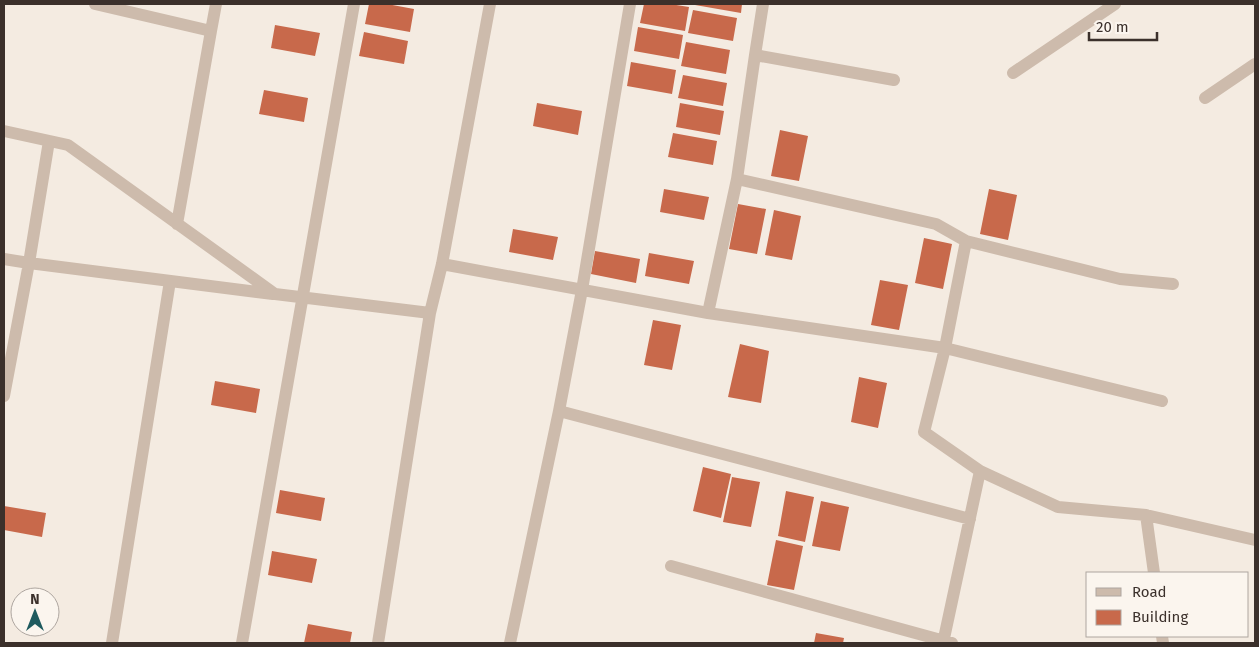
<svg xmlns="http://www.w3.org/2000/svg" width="1259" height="647" font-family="'Fira Sans',sans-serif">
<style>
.building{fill:#c8694b}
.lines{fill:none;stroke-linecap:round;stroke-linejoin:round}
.street{stroke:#cdbbac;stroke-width:12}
</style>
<rect width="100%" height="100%" fill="#f4ebe1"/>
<path class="building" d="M369,4H387L414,9L410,32L365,24Z
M644,4H670L689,7L685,31L640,23Z
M695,4H742L741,13L695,5Z
M693,10L737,18L733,41L688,33Z
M275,25L320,33L315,56L271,48Z
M638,27L683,35L679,59L634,51Z
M364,32L408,41L404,64L359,56Z
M686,42L730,50L726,74L681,66Z
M631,62L676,70L672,94L627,86Z
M683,75L727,83L723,106L678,98Z
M264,90L308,98L304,122L259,114Z
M537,103L582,111L578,135L533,126Z
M680,103L724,111L720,135L676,127Z
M780,130L808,136L799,181L771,176Z
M673,133L717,141L713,165L668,157Z
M664,189L709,197L704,220L660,212Z
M989,189L1017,195L1008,240L980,234Z
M738,204L766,209L757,254L729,249Z
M774,210L801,216L792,260L765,255Z
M513,229L558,237L553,260L509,252Z
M924,238L952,244L943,289L915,283Z
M595,251L640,259L636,283L591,274Z
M649,253L694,261L689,284L645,276Z
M880,280L908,285L899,330L871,325Z
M653,320L681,325L672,370L644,365Z
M740,344L769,351L761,403L728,397Z
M859,377L887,383L878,428L851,422Z
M215,381L260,389L256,413L211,405Z
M703,467L731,474L721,518L693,511Z
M732,477L760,482L751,527L723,522Z
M280,490L325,498L321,521L276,513Z
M786,491L814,497L805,542L778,536Z
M821,501L849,507L840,551L812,546Z
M4,506L46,513L42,537L4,530Z
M776,540L803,546L794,590L767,585Z
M272,551L317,559L312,583L268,575Z
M308,624L352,632L350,643H304Z
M816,633L844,638L843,643H814Z"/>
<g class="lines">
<path class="street" d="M95,4L211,31L177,224
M211,31L216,4
M755,55L894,80
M1013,73L1115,4
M1205,98L1255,64
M4,131L68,145L275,294L430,313
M49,141L29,263L273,294
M737,179L936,224L966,241L1120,279L1173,284
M966,241L945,348L1162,401
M4,259L29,263L4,396
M442,264L708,313L737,179L755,55L763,4
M708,313L945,348L924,432L980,471L1058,507L1146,515L1154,573
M559,411L970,519
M1146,515L1255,540
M671,566L952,643
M1162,636L1163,643
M112,643L170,281
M242,643L354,4
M378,643L430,313L442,264L490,4
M510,643L559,411L582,290L630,4
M943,643L980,471"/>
</g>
<rect width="1259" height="647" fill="none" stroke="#3b302b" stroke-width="10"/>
<rect x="1086" y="572" width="162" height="65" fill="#fbf5ee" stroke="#aea6a0"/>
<rect x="1096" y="588" width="25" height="8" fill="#cdbbac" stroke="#aea6a0"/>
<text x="1132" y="597" font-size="15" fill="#3b302b">Road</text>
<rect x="1096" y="610" width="25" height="15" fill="#c8694b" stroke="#aea6a0"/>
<text x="1132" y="622" font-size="15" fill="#3b302b">Building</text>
<g transform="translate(35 612)"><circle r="24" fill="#fbf5ee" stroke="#aea6a0"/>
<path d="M0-4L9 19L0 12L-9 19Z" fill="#1f5a5e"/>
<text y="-8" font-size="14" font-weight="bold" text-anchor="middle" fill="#3b302b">N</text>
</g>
<path d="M1089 32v8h68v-8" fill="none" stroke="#3b302b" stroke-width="2.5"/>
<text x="1096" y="32" font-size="15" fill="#3b302b" stroke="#fbf5ee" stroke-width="4" paint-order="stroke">20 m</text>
</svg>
